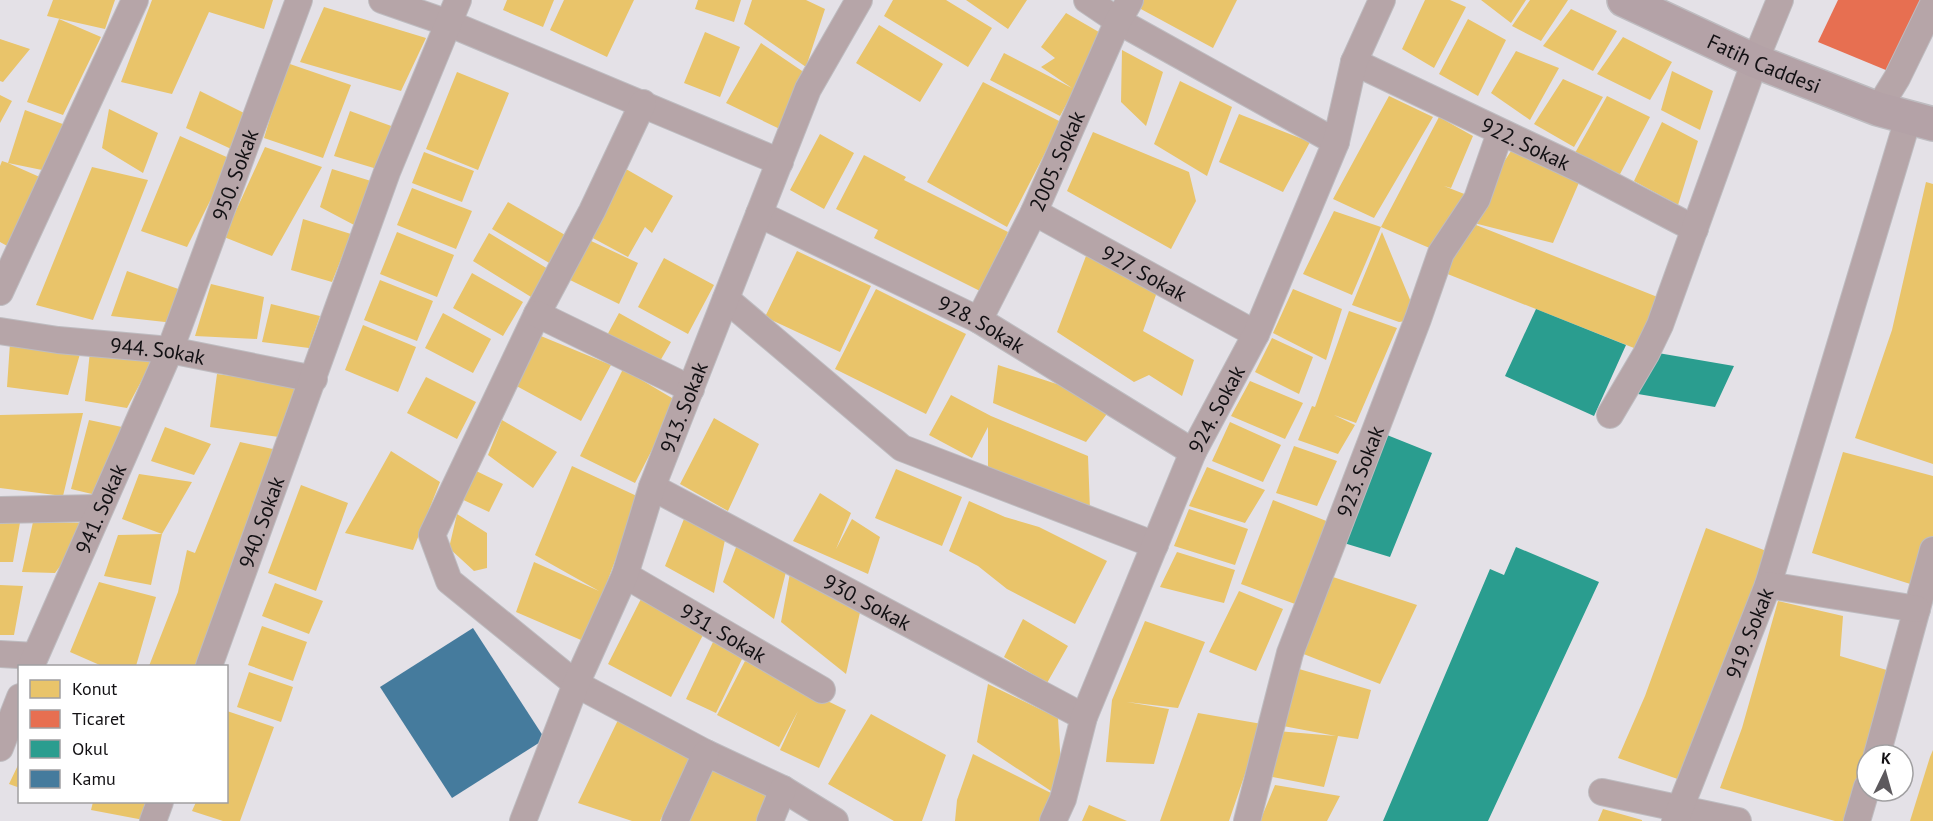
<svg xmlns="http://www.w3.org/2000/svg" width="1933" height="821" font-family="'PT Sans',sans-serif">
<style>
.homes{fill:#e9c46a}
.shops{fill:#e76f51}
.schools{fill:#2a9d8f}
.public{fill:#457b9d}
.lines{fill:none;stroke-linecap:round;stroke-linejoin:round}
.street-casing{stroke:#bebcc0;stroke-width:28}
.secondary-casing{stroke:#bebcc0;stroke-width:36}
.street{stroke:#b6a5a8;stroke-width:26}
.secondary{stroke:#b4a2a7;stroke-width:33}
.labels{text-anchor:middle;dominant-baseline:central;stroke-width:6;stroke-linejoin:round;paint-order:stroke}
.street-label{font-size:21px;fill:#121013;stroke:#fff}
</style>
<rect width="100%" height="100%" fill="#e4e1e7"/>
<path class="homes" d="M53,0H115L105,29L47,16Z
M152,0H273L264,29L209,12L172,94L121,82Z
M507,0H554L543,27L503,10Z
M564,0H634L607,57L550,30Z
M698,0H741L734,22L695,9Z
M752,0H806L825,9L806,67L744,24Z
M893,0H946L992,28L968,67L884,16Z
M966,0H1027L1008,29Z
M1144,0H1237L1213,48L1139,8Z
M1425,0H1450L1466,7L1434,68L1402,49Z
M1481,0H1526L1511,23Z
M1530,0H1568L1541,41L1512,26Z
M324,7L426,38L401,91L300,62Z
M1571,9L1617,31L1593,71L1543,46Z
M1066,13L1104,35L1060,116L990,80L1004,53L1072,88L1041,67L1055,58L1041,47Z
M59,19L101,37L63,115L27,102Z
M1468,19L1506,40L1478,96L1439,74Z
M879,25L943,64L920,102L856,63Z
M705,32L740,47L720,97L684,83Z
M1623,37L1672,62L1650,100L1597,74Z
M0,39L30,49L3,82L0,81Z
M761,43L808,75L784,131L726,103Z
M1122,50L1163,72L1146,126L1121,102Z
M1516,51L1559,68L1530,120L1491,93Z
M287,63L351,85L323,158L264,138Z
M1672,71L1713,91L1700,130L1661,110Z
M457,72L509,93L478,170L426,149Z
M1563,79L1603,97L1574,147L1534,124Z
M1180,81L1232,107L1207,176L1154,144Z
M983,82L1061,122L1007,227L927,182Z
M200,91L246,114L242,154L186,128Z
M0,95L12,101L0,123Z
M1389,96L1433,117L1374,218L1333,199Z
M1607,96L1650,117L1619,176L1575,153Z
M109,109L158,133L143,173L102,148Z
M25,110L68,126L42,170L8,163L51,182L18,252L0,242V166L2,161L8,163Z
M350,111L394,127L387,172L334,156Z
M1239,114L1310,142L1283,192L1219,162Z
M1439,117L1473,136L1451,188L1444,186L1477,199L1441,253L1381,227Z
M1662,122L1698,141L1678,205L1634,181Z
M1093,132L1189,172L1196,201L1171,249L1067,191Z
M820,134L854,153L824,209L790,190Z
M180,136L231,159L187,247L141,231Z
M265,147L322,167L272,256L224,237Z
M1511,151L1584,171L1553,243L1466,221Z
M424,152L474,171L462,202L412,183Z
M864,155L906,177L904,180L1008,232L980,291L874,238L878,230L836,209Z
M92,167L148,180L93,320L36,305Z
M332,169L371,181L356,226L320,207Z
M626,169L673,196L652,233L645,227L628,257L589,236Z
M1926,182L1933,184V464L1855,438L1892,330Z
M412,188L472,211L456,249L397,225Z
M508,202L572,239L556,267L492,229Z
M1334,211L1381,227L1352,295L1303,274Z
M303,219L351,234L332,282L291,270Z
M1466,221L1660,298L1639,350L1445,273Z
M397,232L454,255L437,297L380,274Z
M1382,232L1418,319L1399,322L1352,305Z
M489,233L553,272L536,300L473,261Z
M589,240L638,263L619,304L570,280Z
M797,251L871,286L840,352L765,317Z
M1086,256L1161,281L1143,331L1194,360L1182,396L1149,375L1134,382L1057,332Z
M664,258L714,285L688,334L638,307Z
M127,271L187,292L174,323L111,316Z
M472,273L523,302L503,336L453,308Z
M380,280L433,301L417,341L364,320Z
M211,284L264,297L257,339L195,336Z
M876,289L966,334L926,414L835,369Z
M1293,289L1342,309L1326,360L1273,333Z
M271,304L320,316L309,348L262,342Z
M1349,311L1397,328L1356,423L1334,415L1355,425L1338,454L1298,440L1312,406L1315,407Z
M443,313L491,339L473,373L425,348Z
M619,313L671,342L656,368L605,339Z
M363,325L416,347L398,392L345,370Z
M536,334L611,365L581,421L511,383Z
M1272,338L1313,357L1299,394L1255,372Z
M10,343L80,354L68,395L7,387Z
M90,351L152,361L127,408L85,401Z
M998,365L1115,403L1086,442L993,403Z
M623,369L677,401L635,483L580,456Z
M217,374L302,386L279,437L210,427Z
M426,377L476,402L457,439L407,413Z
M1250,381L1303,403L1285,439L1231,416Z
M951,395L991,416L1088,456L1090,510L988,476V427L972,458L929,435Z
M83,413L63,496L0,488V415Z
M714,418L759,444L728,511L680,484Z
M89,420L122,427L92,494L71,489Z
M502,420L557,452L533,488L488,455Z
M1230,422L1281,445L1263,482L1212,461Z
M165,427L211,444L194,475L151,461Z
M240,442L287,452L204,666H149L178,592L187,550L195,553Z
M1294,446L1337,461L1317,506L1276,493Z
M391,451L440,482L413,550L345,533Z
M1843,452L1933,476V550L1923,588L1812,553Z
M572,466L639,497L603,593L581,640L516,612L534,562L599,591L535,555Z
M468,467L503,484L489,512L455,496Z
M1207,467L1265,490L1245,523L1189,506Z
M896,469L962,497L942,546L875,518Z
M139,474L192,482L162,534L151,585L104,576L118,535L162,534L122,519Z
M301,485L348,503L316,591L268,573Z
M820,493L851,513L836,549L852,519L880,537L868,574L793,541Z
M1273,500L1329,522L1295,604L1241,584Z
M969,501L1005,517L1039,527L1107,561L1075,624L1007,589L978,566L949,551Z
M1189,509L1248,529L1235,565L1174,546Z
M457,514L487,533V568L474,571L449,548Z
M686,514L726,535L714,593L665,566Z
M21,517L13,562H0V518Z
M33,522L92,523L55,573L22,572Z
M1706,528L1777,555L1689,783L1618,758L1645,696Z
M738,542L787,568L774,619L723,582Z
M1177,552L1235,570L1224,603L1160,587Z
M790,573L861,608L846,674L781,622Z
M1333,577L1417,605L1380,684L1301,653Z
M99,582L156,597L136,666H102L70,652Z
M275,583L323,601L309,634L262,616Z
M0,585L23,586L14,635H0Z
M1239,591L1283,609L1256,671L1209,652Z
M641,599L703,635L671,697L608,664Z
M1778,601L1843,616L1840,656L1900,674L1867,755V787L1857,821H1835L1720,788L1742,728Z
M1023,619L1068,646L1047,683L1004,657Z
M1145,621L1205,642L1178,708L1127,702L1169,709L1154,764L1106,762L1112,700Z
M262,626L307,642L293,681L248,665Z
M713,642L743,657L716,713L686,699Z
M745,661L846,710L819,768L780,750L798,711L779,747L717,715Z
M1299,669L1371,690L1358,739L1338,736L1324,787L1263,775L1277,731L1336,736L1283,726Z
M249,672L293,687L281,722L237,707Z
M988,684L1058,718L1063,799L977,742Z
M227,711L274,727L240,821H223L192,811L196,802H226Z
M1198,713L1262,724L1229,821H1160Z
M871,714L946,755L922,821H894L828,784Z
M618,720L692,752L660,821H632L578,803Z
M1933,750V821H1910L1930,757Z
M973,754L1063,799L1043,821H955L957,800Z
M20,761V788L9,784Z
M713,764L776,793L764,821H687Z
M1275,785L1340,796L1327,821H1260Z
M93,802H160L149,821L91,810Z
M1089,805L1127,821H1082Z
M1603,809L1642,820V821H1598Z"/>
<path class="shops" d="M1838,0H1925L1893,73L1818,42Z"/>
<path class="schools" d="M1536,309L1626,345L1594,416L1505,376Z
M1658,353L1734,366L1715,407L1638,394Z
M1382,433L1432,453L1390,557L1334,540Z
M1516,547L1599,582L1488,821H1383L1490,569L1504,575Z"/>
<path class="public" d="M473,628L545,739L452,798L380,687Z"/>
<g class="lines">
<g class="street-casing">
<g id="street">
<path d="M382,0L448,23L780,162"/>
<path d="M1087,0L1118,21L1336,142"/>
<path id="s1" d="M1354,62L1584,171L1695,229"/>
<path d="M643,103L592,211L537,314L432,535L449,581L576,684L706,753L783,789L835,821"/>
<path d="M1878,109L1897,78L1933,4"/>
<path id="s2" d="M1034,212L1256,334"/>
<path id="s3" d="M759,214L979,320L1193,452"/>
<path d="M0,292L135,0"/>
<path d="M726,299L902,448L1155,545"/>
<path d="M537,314L691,389"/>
<path id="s4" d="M979,320L1034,212L1118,21L1130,0"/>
<path id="s5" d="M0,331L58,340L170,350L314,379"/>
<path d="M1610,415L1646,354L1660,325L1755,61L1780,0"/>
<path id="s6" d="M652,487L1084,717"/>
<path d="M0,510L98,508"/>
<path id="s7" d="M625,575L822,690"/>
<path d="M1768,585L1908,119"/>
<path d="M0,654L35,656"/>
<path id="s8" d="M31,666L170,350L299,0"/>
<path id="s9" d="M209,666L387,172L458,0"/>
<path d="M0,748L20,697"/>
<path d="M1877,755L1933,550"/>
<path d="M1602,792L1738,821"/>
<path d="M153,821L160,802"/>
<path id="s10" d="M523,821L576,684L625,575L652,487L808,89L859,0"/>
<path d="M675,821L706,753"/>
<path d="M770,821L783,789"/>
<path id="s11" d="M1053,821L1063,799L1084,717L1193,452L1256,334L1336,142L1354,62L1382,0"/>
<path id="s12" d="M1247,821L1290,653L1418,319L1441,253L1477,199L1500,133"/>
<path id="s13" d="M1675,821L1768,585L1917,609"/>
<path d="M1857,821L1867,787"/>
</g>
</g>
<g class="secondary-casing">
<g id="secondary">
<path id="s14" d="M1624,0L1755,61L1878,109L1933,124"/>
</g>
</g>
<use href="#street" class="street"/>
<use href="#secondary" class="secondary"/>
</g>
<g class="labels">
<g class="street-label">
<text stroke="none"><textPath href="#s14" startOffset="154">Fatih Caddesi</textPath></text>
<text stroke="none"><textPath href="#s1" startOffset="190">922. Sokak</textPath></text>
<text stroke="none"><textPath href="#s4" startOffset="177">2005. Sokak</textPath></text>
<text stroke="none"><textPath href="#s8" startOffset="532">950. Sokak</textPath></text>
<text stroke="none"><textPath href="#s2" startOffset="126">927. Sokak</textPath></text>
<text stroke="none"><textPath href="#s3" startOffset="248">928. Sokak</textPath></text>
<text stroke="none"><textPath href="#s5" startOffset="159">944. Sokak</textPath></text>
<text stroke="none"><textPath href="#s10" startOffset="444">913. Sokak</textPath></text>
<text stroke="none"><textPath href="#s11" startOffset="444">924. Sokak</textPath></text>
<text stroke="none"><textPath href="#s12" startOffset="368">923. Sokak</textPath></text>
<text stroke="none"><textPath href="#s8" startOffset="172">941. Sokak</textPath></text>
<text stroke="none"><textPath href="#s9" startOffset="153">940. Sokak</textPath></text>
<text stroke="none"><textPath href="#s6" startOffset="244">930. Sokak</textPath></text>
<text stroke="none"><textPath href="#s7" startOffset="114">931. Sokak</textPath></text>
<text stroke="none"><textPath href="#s13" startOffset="202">919. Sokak</textPath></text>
</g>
</g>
<rect x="18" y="665" width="210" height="138" fill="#ffffff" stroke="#a09fa1" stroke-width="1.5"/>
<rect x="30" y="680" width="30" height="18" fill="#e9c46a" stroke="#a09fa1" stroke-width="1.5"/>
<text x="72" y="695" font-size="18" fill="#121013">Konut</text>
<rect x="30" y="710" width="30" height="18" fill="#e76f51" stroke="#a09fa1" stroke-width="1.5"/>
<text x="72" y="725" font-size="18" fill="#121013">Ticaret</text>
<rect x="30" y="740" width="30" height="18" fill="#2a9d8f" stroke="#a09fa1" stroke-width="1.5"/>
<text x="72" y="755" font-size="18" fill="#121013">Okul</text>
<rect x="30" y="770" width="30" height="18" fill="#457b9d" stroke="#a09fa1" stroke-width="1.5"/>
<text x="72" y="785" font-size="18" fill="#121013">Kamu</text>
<g transform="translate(1885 773) rotate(5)"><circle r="28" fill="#ffffff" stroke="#a09fa1" stroke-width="1.5"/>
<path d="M0-4.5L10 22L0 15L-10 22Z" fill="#5c595d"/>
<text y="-9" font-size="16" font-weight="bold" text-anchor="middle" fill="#121013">K</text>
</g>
</svg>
